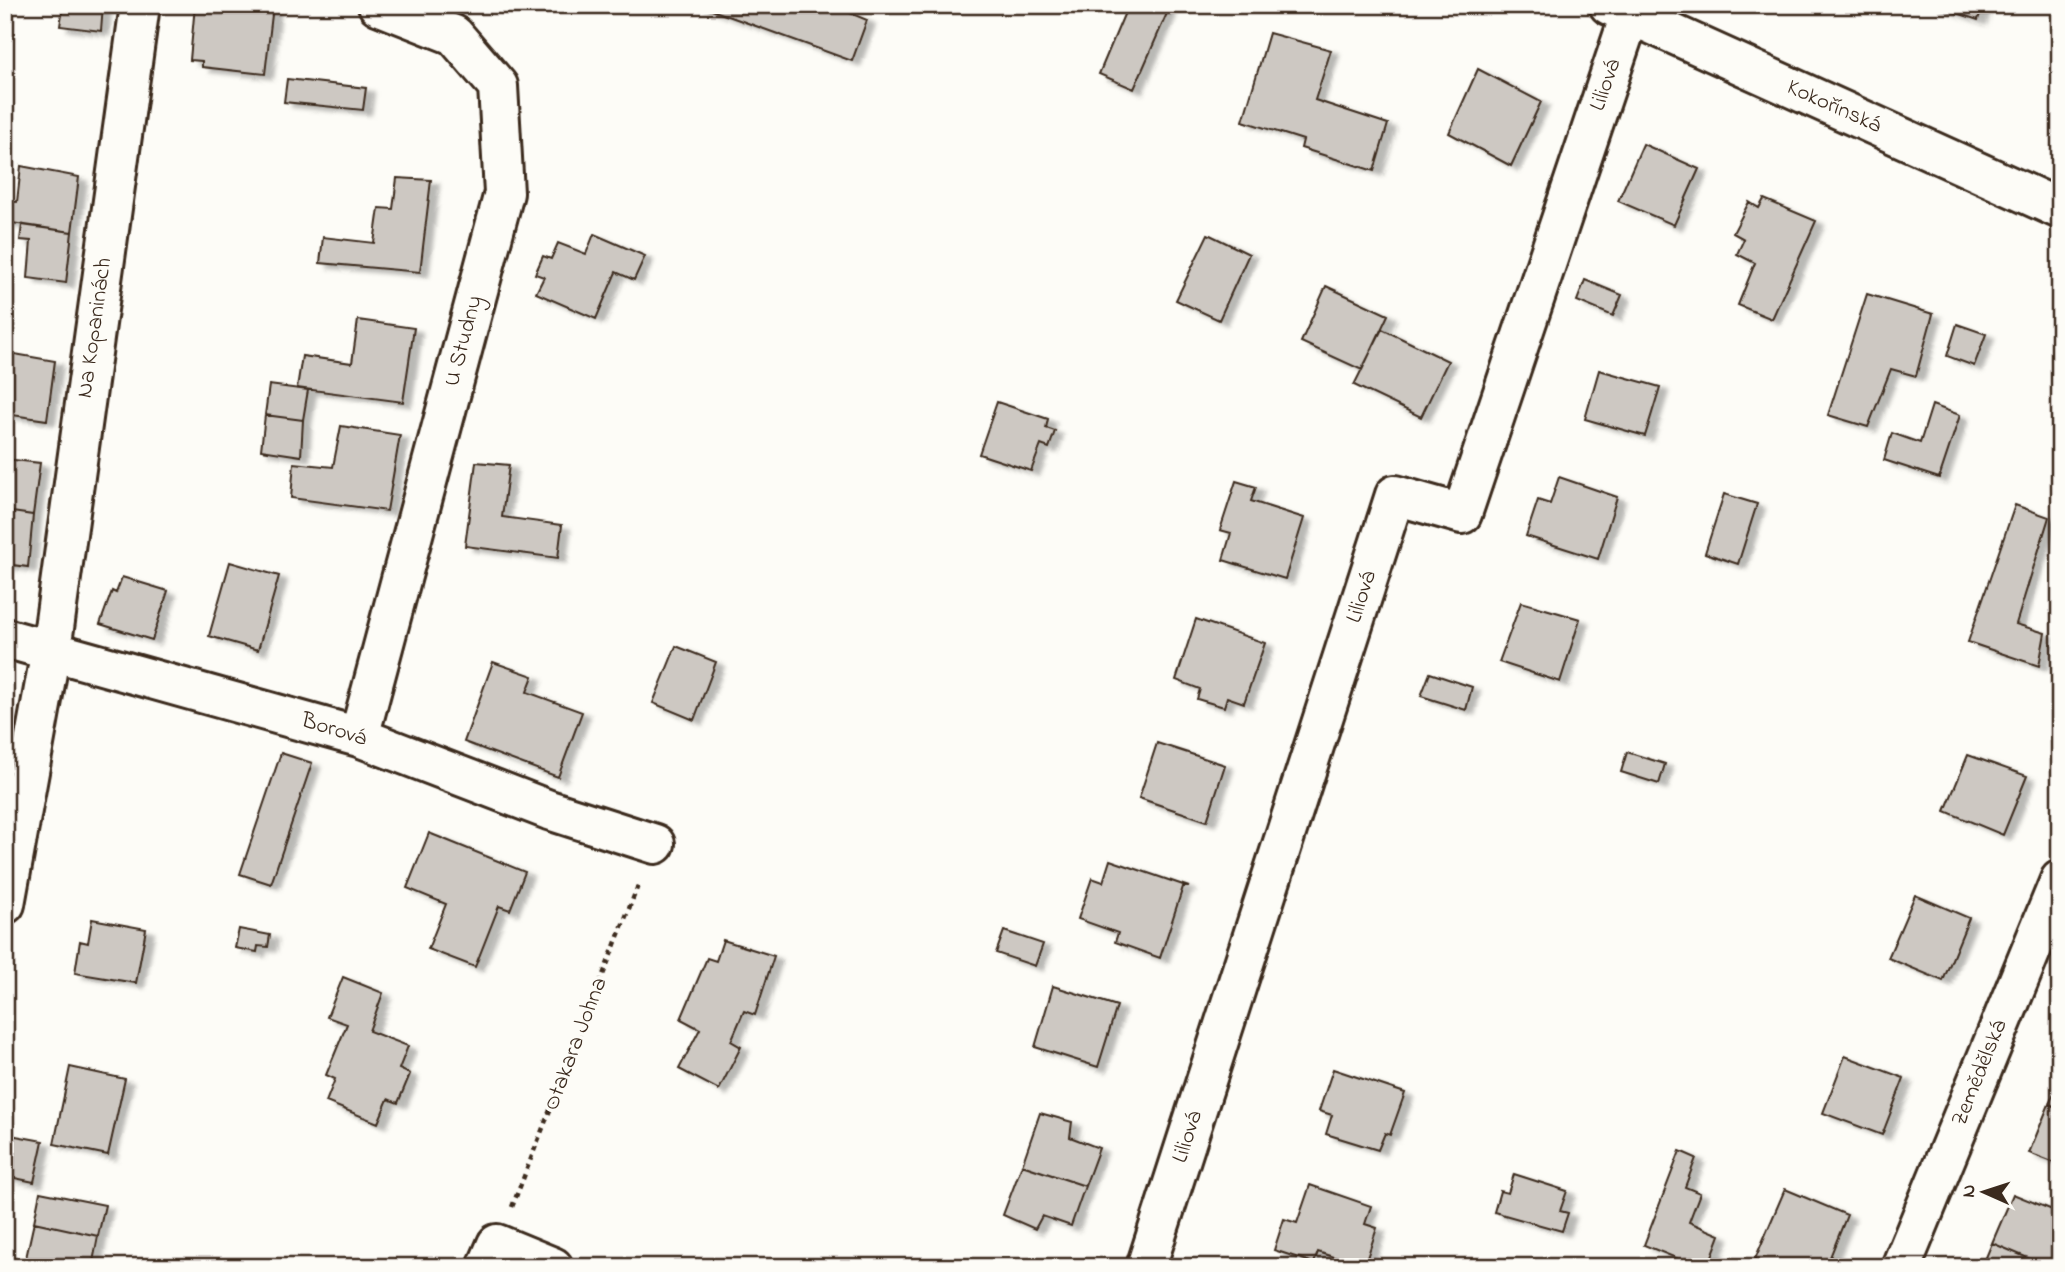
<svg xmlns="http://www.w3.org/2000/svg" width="2065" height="1272" font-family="'Indie Flower',sans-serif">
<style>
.building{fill:#cdc8c2;stroke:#3b2a1e;stroke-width:2;filter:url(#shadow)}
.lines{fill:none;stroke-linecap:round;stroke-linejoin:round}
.street-casing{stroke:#3b2a1e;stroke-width:44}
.secondary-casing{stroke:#3b2a1e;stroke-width:44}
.path{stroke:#3b2a1e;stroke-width:4.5;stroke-dasharray:5 5;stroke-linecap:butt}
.street{stroke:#fdfcf7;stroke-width:38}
.secondary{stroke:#fdfcf7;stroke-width:38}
.labels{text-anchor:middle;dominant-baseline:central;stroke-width:7;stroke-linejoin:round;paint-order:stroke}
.street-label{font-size:23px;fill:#3b2a1e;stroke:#fdfcf7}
</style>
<defs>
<filter id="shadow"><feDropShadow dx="8" dy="4.5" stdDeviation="2" flood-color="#0004"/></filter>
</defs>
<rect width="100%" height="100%" fill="#fdfcf7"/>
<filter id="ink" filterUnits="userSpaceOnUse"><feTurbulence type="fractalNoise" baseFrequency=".0143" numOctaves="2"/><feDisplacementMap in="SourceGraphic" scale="14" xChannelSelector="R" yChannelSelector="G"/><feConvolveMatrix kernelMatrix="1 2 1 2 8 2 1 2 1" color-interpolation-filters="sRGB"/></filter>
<g filter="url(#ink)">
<path class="building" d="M52,5H103L101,31L60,26L63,7Z
M195,5L273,6L265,74L202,67V61L190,60Z
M698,5H831L867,20L852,61Z
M1128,5H1155L1168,11L1134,89L1099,74Z
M1933,5H1983L1978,20Z
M1269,33L1331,50L1315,100L1388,124L1374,171L1301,148L1303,140L1243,121Z
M1478,69L1541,102L1511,166L1449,133Z
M287,79L366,88L363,110L284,102Z
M1643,144L1699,169L1674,225L1618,201Z
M21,166L79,177L72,232L5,222V201L17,202Z
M397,178L431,180L420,272L320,263L323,237L374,243L379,208L393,209Z
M1764,199L1816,221L1772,319L1738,305L1755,263L1737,254L1744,239L1733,233L1749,202L1759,208Z
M22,225L72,232L66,283L28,278L31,241L20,240Z
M594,234L645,256L634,280L616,272L596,319L536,293L544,277L535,274L543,256L551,259L558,243L586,254Z
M1208,234L1249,254L1219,320L1176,300Z
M1585,280L1622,295L1613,316L1577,301Z
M1326,286L1388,315L1362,370L1301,342Z
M1867,294L1933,314L1916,376L1891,369L1868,427L1828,415Z
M358,320L414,328L403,402L297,388L302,356L352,363Z
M1957,324L1986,334L1974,366L1947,356Z
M1382,329L1448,361L1421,417L1354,385Z
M9,353L55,361L47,420L5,414V375Z
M1599,370L1660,387L1645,436L1585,419Z
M269,385L308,390L303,420L265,415Z
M997,402L1048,419L1046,428L1055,431L1049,448L1041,445L1031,471L979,454Z
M1932,405L1960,415L1939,478L1884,460L1892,433L1920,443Z
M265,415L303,420L301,456L261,450Z
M341,426L400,435L387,511L291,498L294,463L333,467Z
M5,459L40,463L33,515L5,511Z
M476,462L509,465L502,517L562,525L558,558L465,546Z
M1559,477L1617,497L1598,559L1526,536L1538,500L1550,504Z
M1236,481L1256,487L1251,501L1304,518L1285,579L1223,560L1231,533L1220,530Z
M1724,494L1757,504L1738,564L1705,553Z
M2015,505L2049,517L2016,624L2045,633L2039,666L1968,642Z
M5,511L33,515L28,567L5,564Z
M230,562L279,576L258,650L209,636Z
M122,577L168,591L152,640L100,624L112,591L116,593Z
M1521,602L1580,619L1560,682L1499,662Z
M1196,619L1265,643L1244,703L1227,697L1224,707L1197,699L1200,689L1176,680Z
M676,646L716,662L694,720L653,703Z
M493,662L533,676L527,692L582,712L558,777L464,742Z
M1430,673L1472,687L1466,710L1421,696Z
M1157,743L1225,765L1207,821L1139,798Z
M1627,752L1665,764L1659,784L1621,772Z
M281,753L312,763L271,884L240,874Z
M1968,755L2027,776L2003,835L1945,811Z
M429,833L525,872L510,910L499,906L475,967L428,949L446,904L407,888Z
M1110,860L1189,887H1183L1160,958L1115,942L1118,933L1078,919L1092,878L1103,882Z
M1915,895L1969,918L1943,981L1888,958Z
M92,919L146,929L136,983L75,973L80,941L88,943Z
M239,929L270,935L268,947L258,946L257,952L235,948Z
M1004,931L1043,944L1035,966L996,953Z
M723,940L774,956L755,1015L744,1011L731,1041L741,1047L719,1090L679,1069L700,1029L681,1019L707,958L716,961Z
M343,977L383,993L369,1031L408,1046L399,1069L410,1074L398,1103L388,1099L378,1123L326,1102L335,1079L326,1075L347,1024L327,1017Z
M1053,986L1117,1006L1098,1067L1035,1047Z
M1845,1056L1904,1078L1882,1135L1823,1113Z
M70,1067L125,1079L108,1155L54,1144Z
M1333,1069L1405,1093L1390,1135L1385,1133L1378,1150L1326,1134L1332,1115L1319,1111Z
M2060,1080V1109L2049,1104Z
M2049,1104L2060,1109V1165L2029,1153Z
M1040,1113L1072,1122L1070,1137L1099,1148L1085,1186L1022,1165Z
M5,1134L43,1141L34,1182L5,1176Z
M1680,1151L1696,1158L1685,1187L1700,1193L1689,1222L1720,1235L1708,1267H1698L1644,1245Z
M1022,1165L1085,1186L1071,1226L1042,1216L1035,1229L1003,1215Z
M1514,1174L1567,1191L1560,1211L1568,1213L1562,1231L1494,1212L1500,1191L1508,1193Z
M1310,1185L1371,1206L1365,1224L1377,1228L1364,1267L1318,1252L1314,1263L1274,1250L1284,1219L1297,1223Z
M1785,1189L1847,1215L1826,1267H1775L1755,1259Z
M40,1192L105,1205L98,1236L34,1222Z
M2013,1194L2060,1213V1263L2050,1259L2047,1266L1992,1243Z
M34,1222L98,1236L92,1267H24Z
M1992,1243L2047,1266L1982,1267Z"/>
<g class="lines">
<g class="street-casing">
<path id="street" d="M5,638L359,737L549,810L655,844
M359,737L504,193L498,86L454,35L378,5
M5,904L51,650L140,5
M487,1267L497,1244L553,1267
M1146,1267L1395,495L1462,514L1630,15
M1901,1267L2060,880"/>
</g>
<g class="secondary-casing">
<path id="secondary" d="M1609,5L2060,209"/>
</g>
<path class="path" d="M512,1207L639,883"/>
<use href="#street" class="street"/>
<use href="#secondary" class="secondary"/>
</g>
</g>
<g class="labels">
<g class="street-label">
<text transform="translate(1606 85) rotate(-71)">Liliová</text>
<text transform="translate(1834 107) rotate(24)">Kokořínská</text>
<text transform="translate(95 328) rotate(-82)">Na Kopaninách</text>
<text transform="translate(464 341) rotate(-75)">U Studny</text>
<text transform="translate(1362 597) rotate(-72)">Liliová</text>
<text transform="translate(334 730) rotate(17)">Borová</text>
<text transform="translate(576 1044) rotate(-69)">Otakara Johna</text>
<text transform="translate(1980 1073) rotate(-68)">Zemědělská</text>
<text transform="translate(1188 1137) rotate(-72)">Liliová</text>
</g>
</g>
<rect width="2065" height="1272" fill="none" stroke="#fdfcf7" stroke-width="28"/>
<rect x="14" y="14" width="2037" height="1244" fill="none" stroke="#3b2a1e" stroke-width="2.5" filter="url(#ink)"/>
<g transform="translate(1984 1192) rotate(273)" stroke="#fdfcf7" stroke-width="5" paint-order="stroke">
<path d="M0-5L12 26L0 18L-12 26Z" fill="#3b2a1e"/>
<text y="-10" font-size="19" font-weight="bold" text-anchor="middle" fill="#3b2a1e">N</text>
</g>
</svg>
